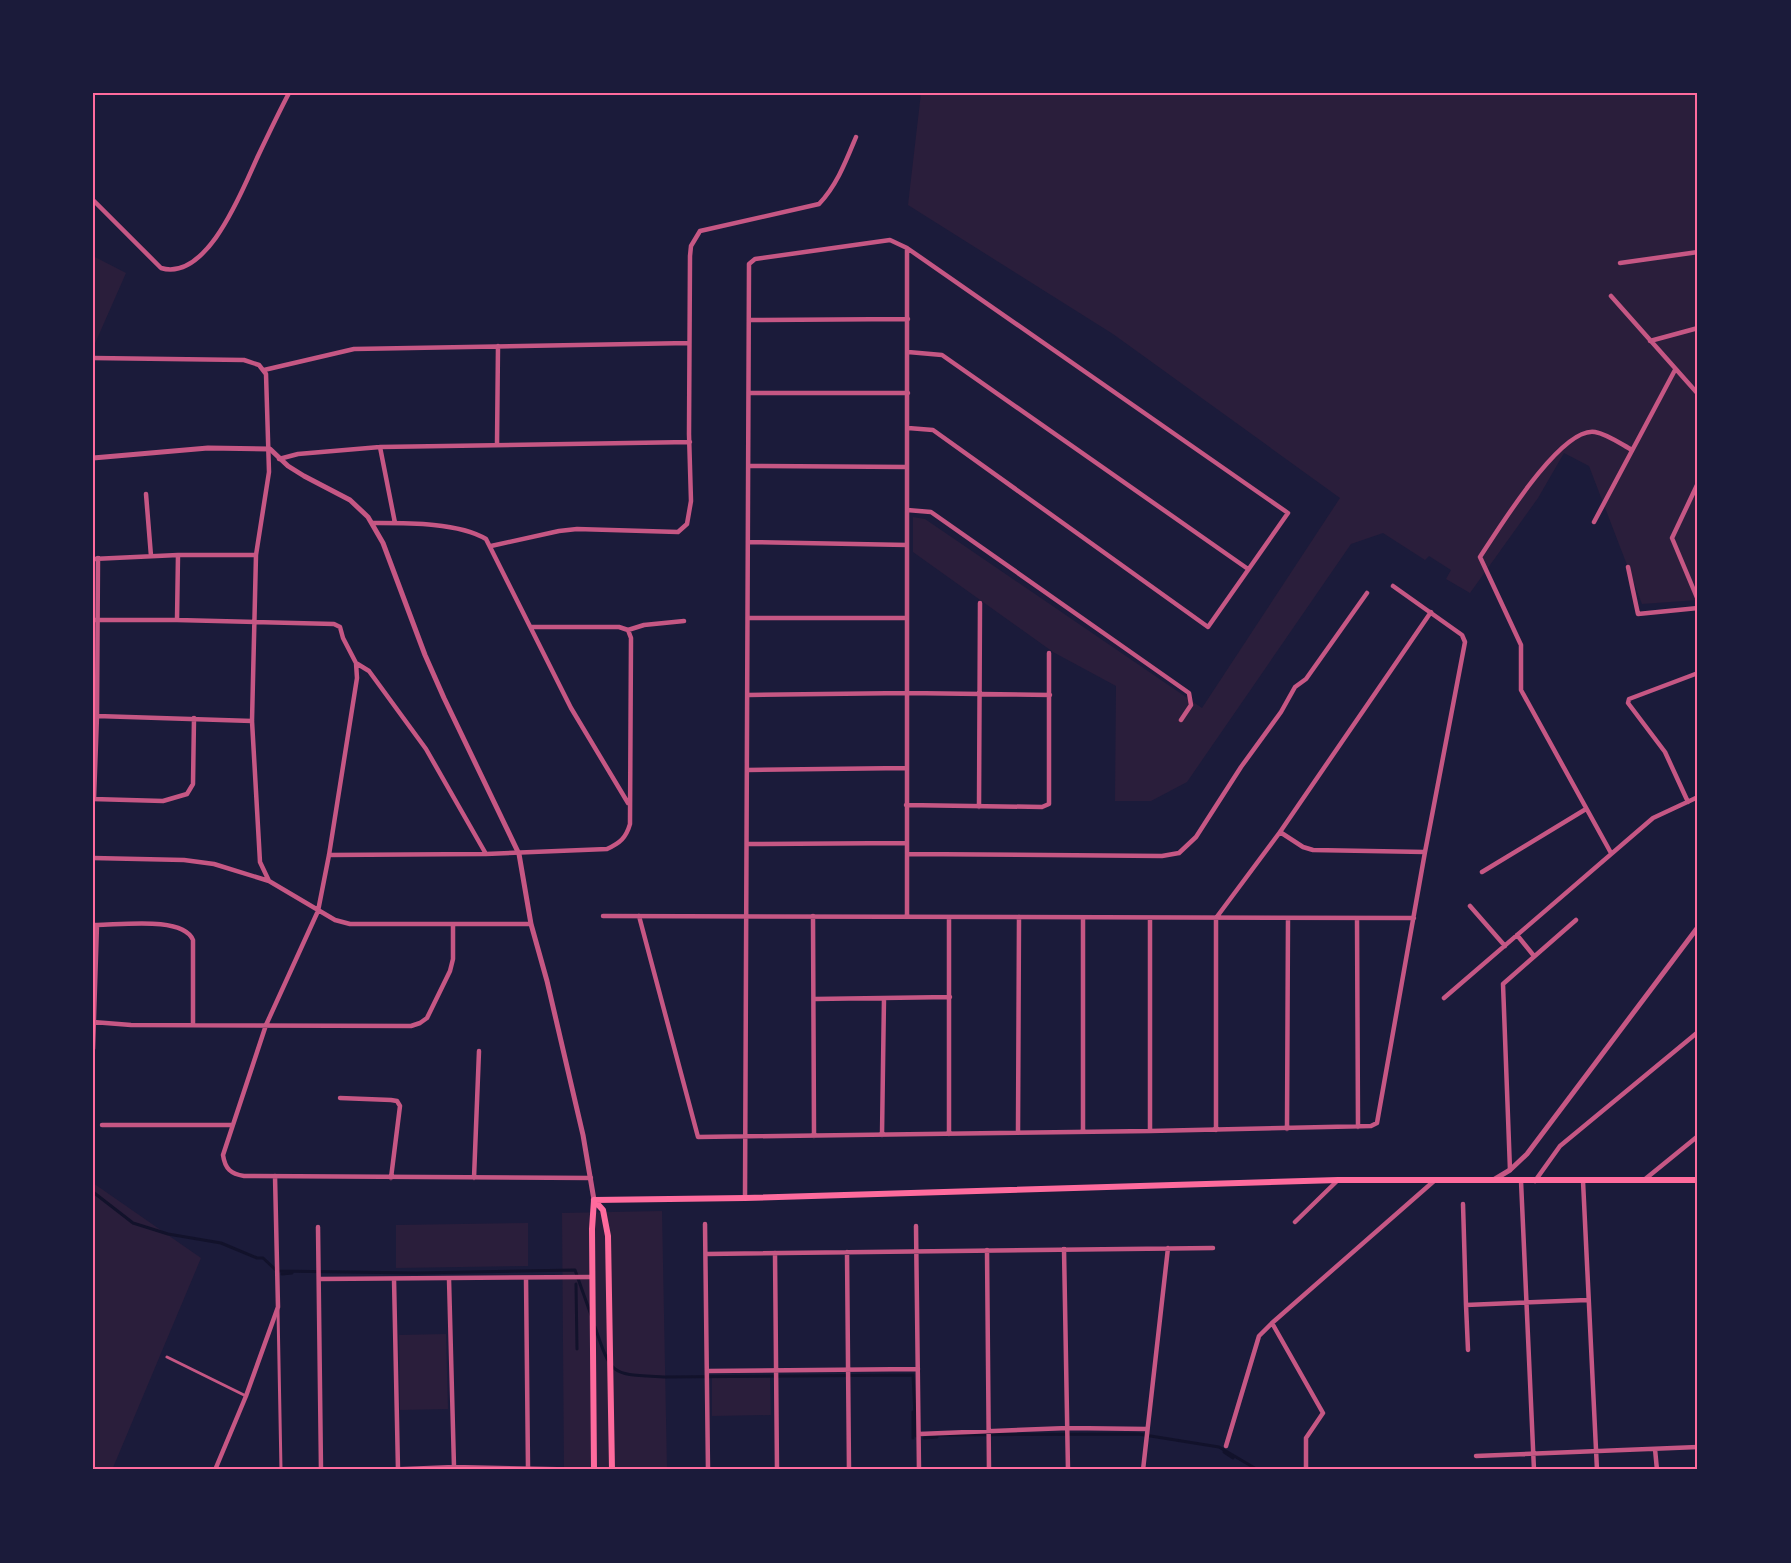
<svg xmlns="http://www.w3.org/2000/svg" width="1791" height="1563" font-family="'Open Sans',sans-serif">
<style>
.green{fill:#2a1e3b}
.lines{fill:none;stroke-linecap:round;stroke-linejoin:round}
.stream{stroke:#12122b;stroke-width:3}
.pedestrian{stroke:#c65784;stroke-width:3}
.minor{stroke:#c65784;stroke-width:4.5}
.tertiary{stroke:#c65784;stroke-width:5}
.secondary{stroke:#ff6b9d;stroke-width:6}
.neatline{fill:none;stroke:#ff6b9d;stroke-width:2}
</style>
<rect width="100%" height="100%" fill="#1b1b3a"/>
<path class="green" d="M921,93H1698V600L1642,604L1589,466L1564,453L1538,498L1470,593L1446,579L1451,570L1429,556L1425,560L1383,533L1351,544L1187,782L1151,801H1115L1116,686L1053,652L913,552V517L925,519L1202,708L1340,498L1113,334L908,205Z
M93,256L126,273L93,348Z
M93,1183L201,1258L112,1470H93Z
M662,1211L667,1470H564L562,1213Z
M528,1223V1266L396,1268V1225Z
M446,1334L448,1409L400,1410L399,1335Z
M770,1376L771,1415L712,1416V1377Z"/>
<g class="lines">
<path class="stream" d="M93,1192L133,1223L168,1234L221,1243L257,1258H263L277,1271L416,1273L575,1270L591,1315
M282,1274L292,1273
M576,1284L577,1349
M595,1327C612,1377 611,1374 664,1377L913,1375L916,1436H918
M913,1412V1438
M937,1435L1138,1434L1219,1447L1258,1470
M924,1438L937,1437
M1224,1452L1233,1458"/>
<path class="pedestrian" d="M278,1310L281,1470
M167,1357L246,1396"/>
<path class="minor" d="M93,200L161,268C208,282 243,188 258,156C268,135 278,114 289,93
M1620,263L1698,252
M1611,296L1698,394
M749,320L908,319
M1650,341L1698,328
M908,352L942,355L1248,569
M93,358L244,360L259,365L266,374L269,472L256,555L252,721L260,862L269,881
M264,370L354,349L689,343
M749,393H908
M497,444L498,346
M380,447L395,523
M279,459L298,454L380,447L690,442
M749,466L907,467
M1698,483L1672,538L1698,600
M146,494L151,556
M907,510L931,512L1189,693L1191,705L1181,720
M1594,522L1675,370
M372,523C404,523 458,522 486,539L571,708L628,803
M748,542L907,545
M491,546L559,531L577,529L678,532L687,524L691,501L689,434L690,256L691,246L700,231L819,204C837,185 846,161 856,137
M93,559L178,555H256
M1628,567L1638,614L1698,608
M748,618H906
M93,620H177L334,624L340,627L343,638L356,663
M177,620L178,555
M628,630L644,625L684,621
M748,695L907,693L1050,695
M97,716L252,721
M747,770L906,768
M93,799L163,801L187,794L193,784L194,718
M94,799L97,716L98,558
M1688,802L1665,752L1628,703L1629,699L1698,673
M906,805L1042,807L1049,804V653
M979,807L980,603
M1280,832L1303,847L1313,850L1425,852
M747,844L906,843
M1611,853L1521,690V645L1480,557C1498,530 1561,426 1595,432C1607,434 1621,444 1632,450
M486,854L426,749L369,671L356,663L357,678L329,855L318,911L266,1025L223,1155C225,1169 231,1174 244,1176L591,1178
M907,854L1162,856L1179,853L1196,837L1241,767L1281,712L1295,687L1306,679L1367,593
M329,855L486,854L607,849C620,843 626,838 630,824L631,638L628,630L619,627H531
M93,858L184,860L214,864L269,881L335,920L350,924H531
M1482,872L1586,809
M1470,906L1505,946
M603,916L1414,918
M639,916L698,1137L1150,1131L1371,1126L1377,1123L1425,852L1465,642L1462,635L1393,586
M813,916L814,1136
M907,916V248
M1083,918V1132
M1150,918V1131
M1357,918L1358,1127
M93,925H97L93,1049
M97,925C120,925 183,916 193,940V1025
M1517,935L1534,956
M1444,998L1653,818L1698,797
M815,999L950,997
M93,1022L131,1025L411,1026L420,1023L427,1018L450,971L453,959V924
M340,1098L391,1100L397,1101L400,1106L391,1178
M102,1125H232
M1287,1129L1288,918
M1216,1130V918L1280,832L1431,612
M1018,1132L1019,917
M949,1134V917
M882,1135L884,998
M1510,1170L1503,984L1576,920
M474,1178L479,1051
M1644,1180L1698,1136
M1521,1181L1534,1470
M1535,1181L1560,1146L1698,1032
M1583,1181L1597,1470
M745,1198L749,264L755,259L890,240L907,248L1288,513L1208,627L933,430L908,428
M1463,1204L1466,1305L1587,1300
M1295,1222L1338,1180
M705,1224L708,1470
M916,1226L919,1470
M318,1227L321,1470
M1064,1249L1068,1470
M987,1250L989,1470
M847,1252L849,1470
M775,1253L777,1470
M706,1254L1213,1248
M526,1278L528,1468
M320,1279L592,1277
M394,1279L398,1470
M449,1279L454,1467
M1466,1305L1468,1350
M1272,1323L1323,1413L1306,1438V1470
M707,1371L918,1369
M919,1434L1068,1428L1147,1429
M1226,1446L1259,1336L1272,1323L1434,1181
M1655,1449L1657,1470
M1476,1456L1698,1447
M215,1470L246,1396L278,1307L275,1176
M381,1470L454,1467L594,1470
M1143,1470L1168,1248"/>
<path class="tertiary" d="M93,458L208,448L270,449L288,466L304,476L350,500L368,517L383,543L425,655L444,698L519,854L531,924L547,981L583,1135L594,1200
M1495,1179L1510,1170L1527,1154L1698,927"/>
<path class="secondary" d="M594,1200L745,1198L1338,1180H1698
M594,1200L603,1210L608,1236L612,1470
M594,1470L592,1229L594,1200"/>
</g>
<rect width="1791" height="1563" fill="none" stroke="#1b1b3a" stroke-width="189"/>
<rect x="94" y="94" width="1602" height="1374" class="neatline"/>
</svg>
